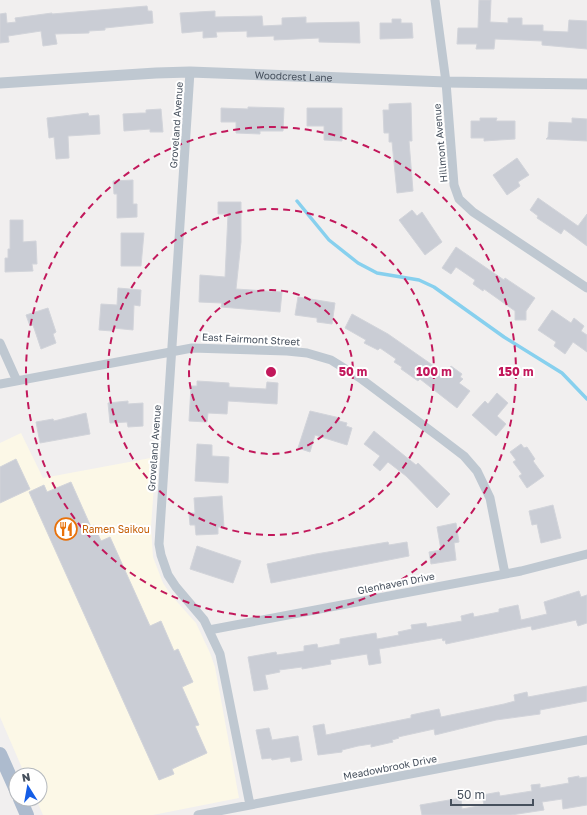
<svg xmlns="http://www.w3.org/2000/svg" width="587" height="815" font-family="'Golos Text',sans-serif">
<style>
.commercial{fill:#fcf8e7}
.lines{fill:none;stroke-linecap:round;stroke-linejoin:round}
.stream{stroke:#87d0ee;stroke-width:3.5}
.building{fill:#cacdd5;stroke:#d2d4da}
.minor{stroke:#bfc8d1;stroke-width:9}
.tertiary{stroke:#bfc8d1;stroke-width:11}
.primary{stroke:#adbbce;stroke-width:14}
.ring{fill:none;stroke:#c2185b;stroke-width:2;stroke-dasharray:7 5}
.labels{text-anchor:middle;dominant-baseline:central;stroke-width:4;stroke-linejoin:round;paint-order:stroke}
.street-label{font-size:10px;fill:#46505d;stroke:#fff}
.food-label{font-size:10px;fill:#c56008;stroke:#fff;text-anchor:start}
.centre{fill:#c2185b;stroke:#fff;stroke-width:2}
.ring-label{font-size:12px;text-anchor:middle;font-weight:bold;fill:#c2185b;stroke:#fff;stroke-width:4;stroke-linejoin:round;paint-order:stroke}
</style>
<rect width="100%" height="100%" fill="#f1efef"/>
<path class="commercial" d="M21,433L43,478L156,457L151,527L153,557L163,583L171,595L196,623L210,653L215,667L239,798L153,815H43L36,799H40V775H25L0,717V443Z"/>
<g class="lines">
<path class="stream" d="M297,201L329,240L358,263L377,273L419,280L434,287L504,337L562,373L587,399"/>
</g>
<path class="building" d="M479,0H491L490,22L508,23V18H522V25H543V31L568,32L569,20L587,21V49L542,45V41L495,39L494,49H476L477,44H457L458,28H478Z
M147,6L148,11H152L153,23L105,28V30L89,31V33L55,34L57,44L43,46L41,31L8,36L9,42L0,43V14L6,13L7,23L16,22L15,18L52,13V14Z
M215,11V17L262,16L263,26L282,25V18L306,17V23L359,22L360,43L319,42V38L274,40V36L247,37V31L216,32L217,37L203,38V31L182,33L180,13Z
M392,19H401V23H412L413,38L380,39V23H392Z
M411,103L412,141H409L413,191L397,193L392,142H389V133H384L383,110H389V104Z
M248,107L284,108L283,131H260V134L236,133V122H221V108L248,109Z
M307,108H342V141L324,140V126H307Z
M161,109L163,132H150V129L124,131L123,114L141,113H146V110Z
M88,113L89,116L99,115L100,134L68,136L69,158L56,159L54,137L49,138L47,118Z
M480,118H497L496,121H515V139L484,141V138H471V121H480Z
M572,118L587,119V141L546,139L548,137L549,122L572,123Z
M517,158L529,175L518,182L520,186L507,195L493,175Z
M133,180V204H137V217L117,218V194H114L113,181Z
M538,198L578,226L587,214V246L564,229L561,234L537,218L538,216L530,210Z
M218,202H241V242L236,289L282,292L280,312L221,307L222,303L199,302L200,275L225,277L228,214H218Z
M412,210L417,216L422,212L442,242L425,255L399,220Z
M10,220H23V242L36,241L37,264H32L33,271L5,272V258H8V249H10Z
M121,233H144L141,266H121Z
M456,247L504,280L505,278L535,298L526,311V320H515V311L484,289L483,291L473,284L475,280L456,267L451,274L442,268Z
M118,288L141,290L140,306L134,305L133,330L113,328L112,331L99,330L101,304L117,305Z
M298,297L335,303L332,324L317,322V318L295,315Z
M48,308L56,332L53,334L56,343L41,349L33,325L30,326L26,315Z
M552,310L571,323L574,318L584,326L581,331L587,335V352L573,342L565,354L554,346L556,342L538,330Z
M352,314L388,334L441,371L444,368L448,371L451,366L462,374L460,377L463,379L459,383L470,391L457,408L420,379L418,381L401,369L402,367L394,362L396,359L380,348L378,350L364,343L366,340L345,328Z
M197,381L229,383V387L266,389L267,382L278,383L277,404L228,401L227,414L208,413L207,422L189,421L191,386H197Z
M497,393L508,403L497,416L506,424L496,436L472,415L485,401L488,404Z
M128,401V404L143,403V426L128,427L127,422L110,423L108,403Z
M310,411L340,418L339,421L347,423L346,426L352,428L347,445L315,435L310,452L298,448Z
M86,413L90,434L40,443L36,422L53,419L54,421Z
M374,431L416,465L418,463L450,494L437,508L406,476L388,462L380,471L373,465L380,456L364,444Z
M197,444L212,445V456L229,457L228,483L195,481Z
M521,444L524,448L527,447L535,459L533,461L544,476L527,488L519,476L522,474L513,462L516,460L510,452Z
M16,459L30,489L0,503V467Z
M71,482L91,527L94,525L101,541L110,537L150,626L161,621L174,651L178,649L193,682L182,687L199,725L195,726L207,753L172,769L174,774L159,780L29,492L44,485L47,492Z
M222,496L224,527H218V534L196,535L195,525H190L189,513H195L194,498Z
M553,505L561,538L541,543L537,524L532,525L529,511Z
M456,523L459,542L454,543L456,560L431,564L429,552L441,550L437,527Z
M388,542L389,545L407,542L409,556L271,583L267,564L316,554Z
M197,546L241,561L233,583L190,569Z
M579,591L581,597L587,595V623L578,626L576,620L532,630L531,626L446,644L445,640L443,641L442,638L379,649L381,663L369,665L367,654L330,660L331,664L302,669V667L279,670L280,672L265,675L268,689L254,691L248,657L276,652L277,655L304,651V646L317,644L318,648L340,644V639L376,633L377,639L399,635L398,632L412,629L411,625L426,623L427,627L462,621L461,616L473,613L474,617L499,612V609L518,605L521,620L547,614L544,602Z
M587,686V701L540,710V714L496,720L435,735L434,729L398,737L399,738L392,740L393,742L371,747V744L358,746L342,750V752L318,755L313,726L324,724L326,735L411,718V715L439,709L441,717L504,704L515,701L514,695L527,692L528,697Z
M269,728L272,740L298,736L302,760L291,762L290,757L272,760L271,758L262,759L256,730Z
M579,776V778L587,777V805L563,809L562,799L542,802L544,810L511,815H422L420,805L461,798L462,809L484,805L482,795L499,792L500,796L532,791L531,785L540,784V788L569,783L568,778Z"/>
<g class="lines">
<path class="minor" d="M435,0L446,82L454,185L459,199L473,212L587,288
M190,72L159,544L161,555L168,575L176,587L204,620L220,654L250,805
M0,343L17,381
M0,384L192,348L287,351L307,353L331,360L360,378L443,440L464,456L477,471L490,498L505,574
M209,630L521,571L587,554
M198,815L587,740"/>
<path class="tertiary" id="s1" d="M0,83L156,73L190,72L446,82L587,84"/>
<path class="primary" d="M0,754L16,790
M20,799L27,815"/>
</g>
<g class="ring">
<circle cx="271" cy="372" r="82"/>
<circle cx="271" cy="372" r="163"/>
<circle cx="271" cy="372" r="245"/>
</g>
<defs>
<g id="restaurant-ring" transform="scale(1.15)"><circle r="9.5" fill="#fff" stroke="#e8710a" stroke-width="1.5"/><path d="M-5-6h1v4h1v-4h1v4h1v-4h1v5L-1.5 .5V6h-2V.5L-5-1ZM5-6V6H3V1.5H1.5Q1.5-4 5-6Z" fill="#e8710a"/></g>
</defs>
<g fill-rule="evenodd">
<use href="#restaurant-ring" x="66" y="529"/>
</g>
<g class="labels">
<g class="street-label">
<text stroke="none"><textPath href="#s1" startOffset="294">Woodcrest Lane</textPath></text>
<text transform="translate(176 125) rotate(-86)">Groveland Avenue</text>
<text transform="translate(440 143) rotate(-95)">Hillmont Avenue</text>
<text transform="translate(251 339) rotate(3)">East Fairmont Street</text>
<text transform="translate(154 448) rotate(-86)">Groveland Avenue</text>
<text transform="translate(396 583) rotate(-11)">Glenhaven Drive</text>
<text transform="translate(390 767) rotate(-11)">Meadowbrook Drive</text>
</g>
<g class="food-label">
<text x="82" y="529">Ramen Saikou</text>
</g>
</g>
<circle cx="271" cy="372" r="6" class="centre"/>
<g class="ring-label">
<text x="353" y="376">50 m</text>
<text x="434" y="376">100 m</text>
<text x="516" y="376">150 m</text>
</g>
<g transform="translate(28 787) rotate(349)"><circle r="19" fill="#ffffff" stroke="#b5b9be"/>
<path d="M0-3L7 15L0 10L-7 15Z" fill="#145de6"/>
<text y="-6" font-size="11" font-weight="bold" text-anchor="middle" fill="#46505d">N</text>
</g>
<path d="M451 799v6h82v-6" fill="none" stroke="#46505d" stroke-width="2"/>
<text x="457" y="799" font-size="12" fill="#46505d" stroke="#ffffff" stroke-width="3" paint-order="stroke">50 m</text>
</svg>
